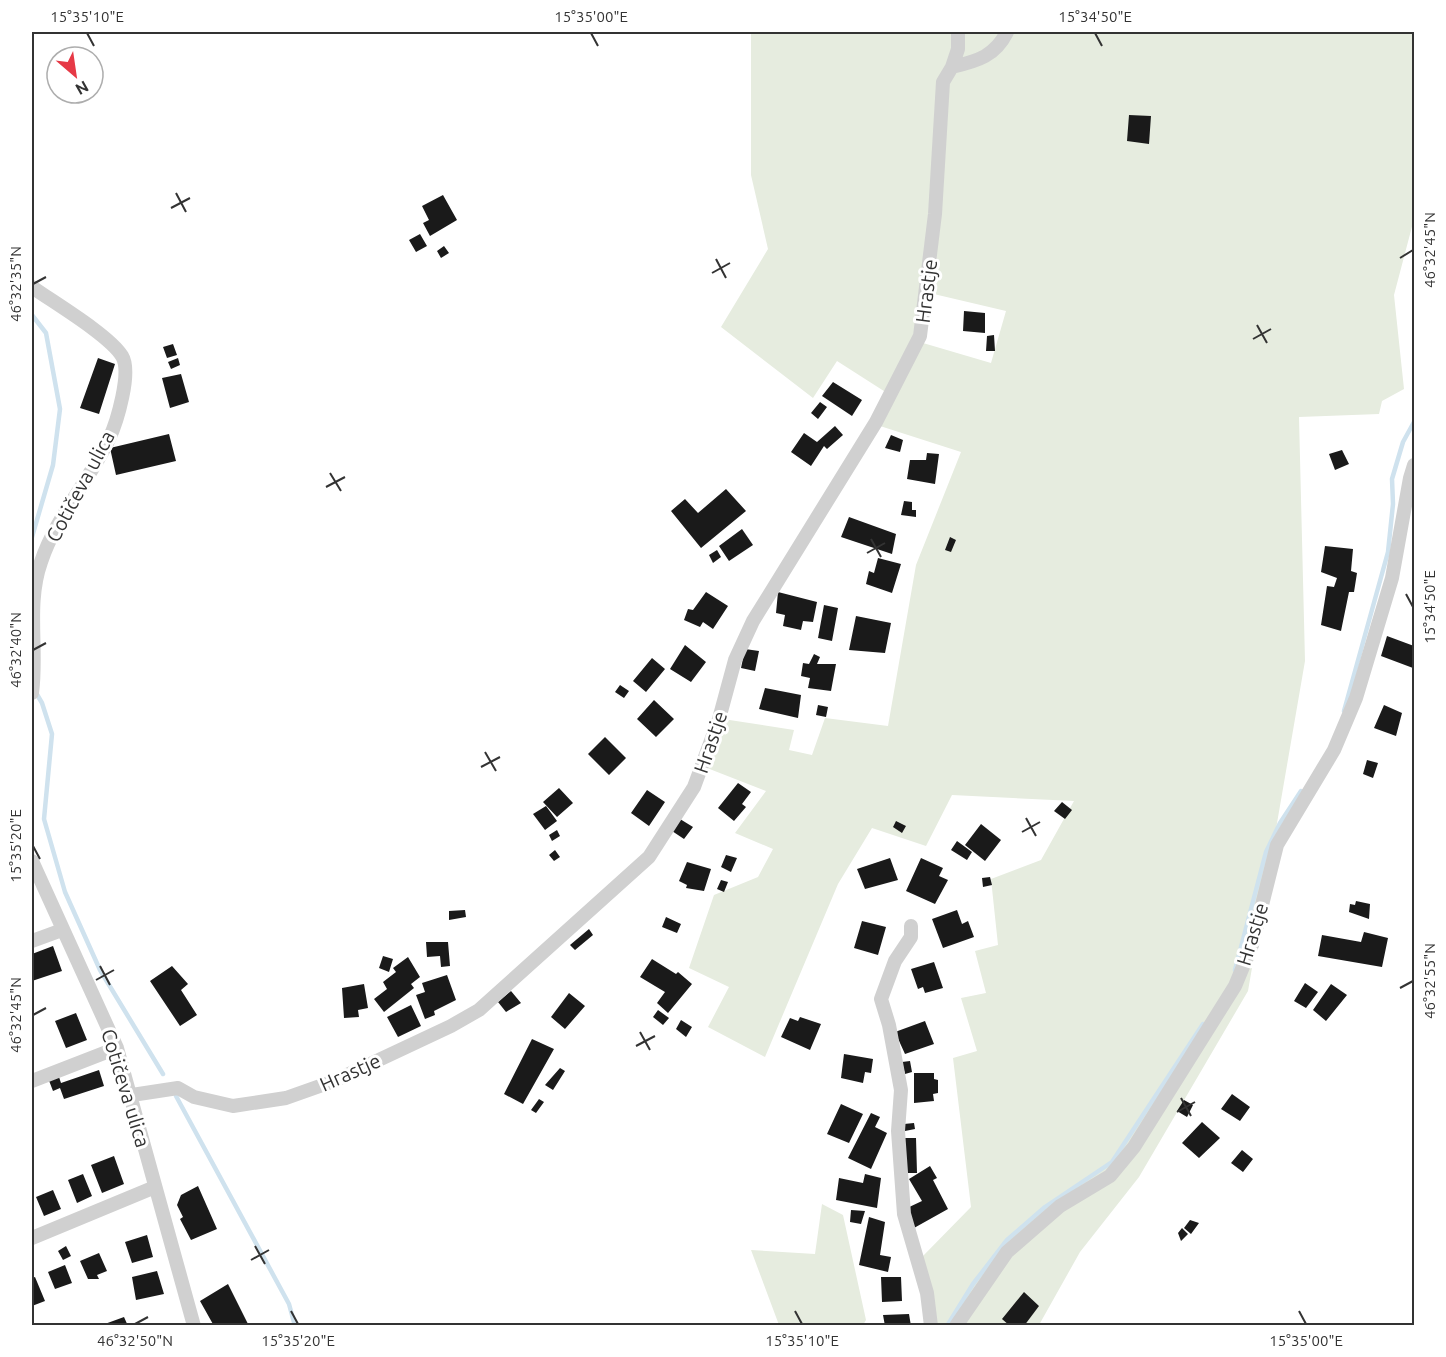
<svg xmlns="http://www.w3.org/2000/svg" width="1446" height="1357" font-family="Ubuntu,sans-serif">
<style>
.green{fill:#e6ecdf}
.lines{fill:none;stroke-linecap:round;stroke-linejoin:round}
.stream{stroke:#cfe2ee;stroke-width:4.5}
.building{fill:#1a1a1a}
.minor{stroke:#d0d0d0;stroke-width:14}
.ticks{fill:none;stroke:#333;stroke-width:2}
.labels{text-anchor:middle;dominant-baseline:central;stroke-width:6;stroke-linejoin:round;paint-order:stroke}
.street-label{font-size:20px;fill:#333;stroke:#fff}
.neatline{fill:none;stroke:#333;stroke-width:2}
.ticks-label{font-size:15px;text-anchor:middle;fill:#333}
</style>
<rect width="100%" height="100%" fill="#fff"/>
<path class="green" d="M751,32H1414V219L1394,295L1404,389L1382,401L1379,414L1299,417L1305,661L1248,991L1139,1177L1080,1252L1039,1325H937L922,1257L971,1207L953,1058L977,1051L961,998L986,993L975,951L998,945L991,879L1041,860L1074,801L952,795L926,846L872,828L838,884L765,1057L708,1027L729,987L689,968L714,895L758,877L773,849L735,833L766,791L707,768L723,719L794,730L789,750L812,755L825,718L888,726L916,565L961,452L880,426L923,343L991,363L1006,311L921,291L916,334L887,393L837,361L813,398L721,327L768,249L751,175Z
M822,1204L843,1215L866,1320L863,1325H779L751,1250L815,1254Z"/>
<g class="lines">
<path class="stream" d="M32,315L46,333L60,409L53,465L32,537
M35,691L42,703L52,734L44,819L65,892L100,970L163,1074
M1344,711L1388,552L1393,504L1392,479L1403,442L1414,422
M1235,970L1266,852L1280,823L1301,791
M176,1096L289,1304L295,1326
M947,1326L973,1284L1007,1240L1045,1207L1112,1162L1203,1024"/>
</g>
<path class="building" d="M1129,115L1151,116L1149,144L1127,141Z
M443,195L457,220L430,236L423,223L429,220L422,206Z
M420,234L427,246L416,252L409,240Z
M444,246L449,253L441,258L437,251Z
M964,311L985,313V333L963,331Z
M994,335L995,351H986L987,336Z
M173,344L177,355L167,358L163,347Z
M98,358L115,364L99,414L80,408Z
M178,358L180,365L171,369L168,362Z
M181,374L189,402L170,408L162,378Z
M833,382L862,400L852,416L822,396Z
M820,402L827,407L818,419L811,413Z
M835,426L843,435L827,449L824,446L811,466L791,452L804,433L817,442Z
M169,434L176,461L116,475L110,448Z
M891,435L903,440L900,452L885,448Z
M1342,450L1349,464L1335,470L1329,454Z
M927,453L939,454L935,484L907,479L910,460H926Z
M726,489L746,511L701,548L671,511L685,499L698,513Z
M904,501L912,502V510H916V517L901,515Z
M849,517L896,534L892,554L841,537Z
M742,529L753,545L729,561L719,546Z
M950,537L956,540L951,552L945,550Z
M1325,546L1353,549L1351,571L1357,573L1354,592H1349L1341,631L1321,625L1327,586L1334,587L1337,578L1321,572Z
M717,550L721,557L713,563L709,555Z
M878,558L901,564L892,593L866,584L869,571L874,573Z
M706,592L728,606L713,629L703,622L700,627L684,620L688,609L693,610Z
M778,592L817,602L813,622L803,621L801,630L783,626L785,615L776,613Z
M824,605L838,608L832,641L818,638Z
M856,616L891,623L885,653L849,650Z
M1387,636L1414,646L1413,668L1381,656Z
M685,645L706,662L691,682L670,669Z
M745,649L759,651L755,671L741,668Z
M814,654L820,657L817,664H836L831,691L808,688L810,678L801,676L803,663L809,664Z
M652,658L665,669L646,692L633,681Z
M620,685L629,691L624,698L615,692Z
M765,688L801,695L798,718L759,709Z
M654,700L674,719L656,737L637,719Z
M818,705L828,707L826,717L816,715Z
M1384,705L1402,713L1396,736L1374,728Z
M605,737L626,758L609,775L588,754Z
M1367,760L1378,763L1373,778L1363,774Z
M738,783L751,792L742,804L746,807L734,821L718,808Z
M559,788L573,803L557,817L543,802Z
M647,790L665,802L649,826L631,813Z
M1062,802L1072,810L1065,819L1054,811Z
M546,806L557,821L545,830L533,814Z
M680,819L693,827L684,839L672,831Z
M896,821L906,826L902,833L893,827Z
M981,824L1001,840L985,861L965,845Z
M557,830L560,836L552,841L549,835Z
M957,841L972,852L967,860L951,850Z
M555,850L560,857L554,861L549,855Z
M726,855L737,858L731,872L721,867Z
M890,858L898,880L865,889L857,869Z
M921,858L943,868L939,876L948,880L935,904L906,891Z
M687,862L711,869L704,891L686,888L687,885L679,881Z
M990,877L992,885L983,887L982,878Z
M721,880L728,882L724,892L717,889Z
M1356,901L1370,904L1369,919L1349,912L1350,904L1355,905Z
M465,910L466,917L449,920V911Z
M957,910L962,924L968,921L974,937L943,948L932,919Z
M666,917L681,924L677,933L662,927Z
M862,921L886,927L878,955L854,948Z
M589,929L593,935L575,950L570,945Z
M1364,932L1388,938L1382,967L1318,956L1322,935L1361,942Z
M426,942H448L450,966L441,967L440,956L427,957Z
M53,946L62,971L32,981V954Z
M383,956L393,959L389,972L379,968Z
M408,957L420,977L411,984L414,988L384,1012L374,999L387,989L383,982L396,972L393,968Z
M652,959L676,974L678,972L692,984L668,1013L657,1003L665,992L640,977Z
M934,962L943,988L925,993L923,987L918,989L911,969Z
M172,966L188,984L181,990L197,1015L180,1026L150,981Z
M447,975L456,1000L434,1011L435,1015L425,1019L416,995L425,992L422,983Z
M1305,983L1318,992L1306,1008L1294,1001Z
M364,984L368,1008L358,1010L359,1017L344,1018L342,988Z
M1331,984L1347,995L1326,1021L1313,1010Z
M511,991L521,1003L506,1012L498,1002Z
M569,993L585,1006L565,1029L551,1017Z
M411,1005L421,1026L398,1037L387,1017Z
M658,1010L669,1018L663,1025L653,1017Z
M76,1013L87,1040L66,1048L55,1021Z
M800,1017L821,1024L810,1050L781,1037L790,1018L798,1021Z
M681,1020L692,1027L686,1037L676,1029Z
M925,1021L934,1044L905,1054L895,1032Z
M532,1039L554,1049L523,1104L504,1094Z
M844,1054L873,1059L871,1073L865,1072L863,1083L841,1078Z
M910,1061L912,1072L905,1074L902,1062Z
M560,1068L565,1071L553,1090L545,1085Z
M99,1070L104,1086L64,1099L60,1088L53,1091L48,1078L58,1074L61,1083Z
M914,1073H934V1079L938,1080V1093L933,1094L934,1101L914,1103Z
M1232,1094L1250,1107L1240,1121L1221,1109Z
M539,1099L544,1102L536,1113L531,1110Z
M1184,1100L1193,1105L1187,1117L1177,1111Z
M841,1104L863,1114L849,1143L827,1134Z
M871,1113L880,1117L875,1127L887,1133L871,1169L848,1158Z
M1202,1122L1220,1138L1199,1158L1182,1143Z
M914,1123L915,1129L905,1131L904,1124Z
M902,1138H916L917,1173H902Z
M1242,1150L1253,1159L1243,1172L1231,1163Z
M114,1156L124,1184L102,1193L91,1165Z
M930,1166L937,1178L933,1180L948,1209L914,1228L905,1209L922,1201L909,1179Z
M83,1174L92,1196L77,1203L68,1180Z
M865,1174L881,1178L877,1208L836,1200L839,1178L863,1183Z
M198,1186L217,1229L191,1240L180,1219L183,1217L177,1205L181,1195Z
M53,1190L61,1209L44,1216L36,1197Z
M851,1210L865,1211L861,1224L850,1222Z
M869,1217L885,1222L880,1255L891,1257L888,1272L859,1265Z
M1190,1220L1199,1223L1191,1234L1184,1228Z
M1182,1228L1188,1234L1181,1241L1178,1233Z
M147,1235L153,1257L132,1263L125,1242Z
M66,1246L71,1256L63,1260L58,1251Z
M99,1253L107,1271L97,1275L99,1279H88L80,1261Z
M65,1265L72,1283L55,1289L48,1272Z
M157,1271L164,1294L136,1300L132,1277Z
M35,1277L45,1301L32,1306V1278Z
M881,1277H901L902,1301L882,1302Z
M228,1284L249,1326H214L200,1301Z
M1024,1292L1039,1306L1024,1326H1010L1002,1319Z
M909,1314L911,1326H885L883,1315Z
M124,1317L128,1326H102V1325Z"/>
<g class="lines">
<path class="minor" d="M952,67L958,49V32
M32,287C53,302 109,335 122,356C132,372 117,422 109,439C89,481 56,517 41,562C26,604 38,650 32,693
M32,861L117,1048L194,1326
M911,926V937L895,961L881,999L889,1025L901,1090L898,1131L904,1214L927,1293L931,1326
M32,941L62,930
M32,1081L117,1048
M132,1095L178,1088L194,1097L233,1106L286,1098L334,1081L451,1026L479,1010L649,857L694,787L719,719L735,660L753,621L876,422L920,336L935,214L943,82L952,67C978,61 995,56 1007,32
M32,1238L155,1187
M956,1326L1007,1252L1060,1206L1110,1176L1134,1147L1235,986L1252,945L1277,845L1334,750L1356,698L1392,578L1410,478L1414,465"/>
</g>
<path class="ticks" d="M87,33L94,46M591,33L598,46M1095,33L1102,46M176,193L186,212M171,208L190,198M1400,258L1413,250M716,259L726,278M712,273L730,263M33,284L46,277M1257,325L1267,343M1253,339L1271,329M330,473L341,491M326,487L345,477M871,539L881,557M867,553L885,543M1406,594L1413,607M33,650L46,643M485,752L496,771M481,767L500,757M1026,818L1036,836M1022,832L1040,822M33,846L40,859M100,966L110,985M96,980L114,970M1400,988L1413,981M33,1015L46,1008M640,1032L650,1050M636,1046L655,1036M1181,1098L1191,1116M1177,1112L1195,1102M255,1246L265,1264M251,1260L269,1250M291,1311L298,1324M795,1311L802,1324M1299,1311L1306,1324M135,1324L148,1317"/>
<g class="labels">
<g class="street-label">
<text transform="translate(926 291) rotate(-83)">Hrastje</text>
<text transform="translate(80 486) rotate(-62)">Cotičeva ulica</text>
<text transform="translate(710 742) rotate(-71)">Hrastje</text>
<text transform="translate(1252 934) rotate(-73)">Hrastje</text>
<text transform="translate(350 1072) rotate(-24)">Hrastje</text>
<text transform="translate(126 1088) rotate(73)">Cotičeva ulica</text>
</g>
</g>
<rect width="1446" height="1357" fill="none" stroke="#ffffff" stroke-width="66"/>
<g transform="translate(75 75) rotate(151)"><circle r="28" fill="#ffffff" stroke="#adadad" stroke-width="1.5"/>
<path d="M0-4.5L10 22L0 15L-10 22Z" fill="#e63946"/>
<text y="-9" font-size="16" font-weight="bold" text-anchor="middle" fill="#333333">N</text>
</g>
<rect x="33" y="33" width="1380" height="1291" class="neatline"/>
<g class="ticks-label">
<text x="87" y="22">15°35'10"E</text>
<text x="591" y="22">15°35'00"E</text>
<text x="1095" y="22">15°34'50"E</text>
<text transform="translate(1430 250) rotate(-90)" y="5">46°32'45"N</text>
<text transform="translate(16 284) rotate(-90)" y="5">46°32'35"N</text>
<text transform="translate(1430 607) rotate(-90)" y="5">15°34'50"E</text>
<text transform="translate(16 650) rotate(-90)" y="5">46°32'40"N</text>
<text transform="translate(16 846) rotate(-90)" y="5">15°35'20"E</text>
<text transform="translate(1430 981) rotate(-90)" y="5">46°32'55"N</text>
<text transform="translate(16 1015) rotate(-90)" y="5">46°32'45"N</text>
<text x="135" y="1346">46°32'50"N</text>
<text x="298" y="1346">15°35'20"E</text>
<text x="802" y="1346">15°35'10"E</text>
<text x="1306" y="1346">15°35'00"E</text>
</g>
</svg>
